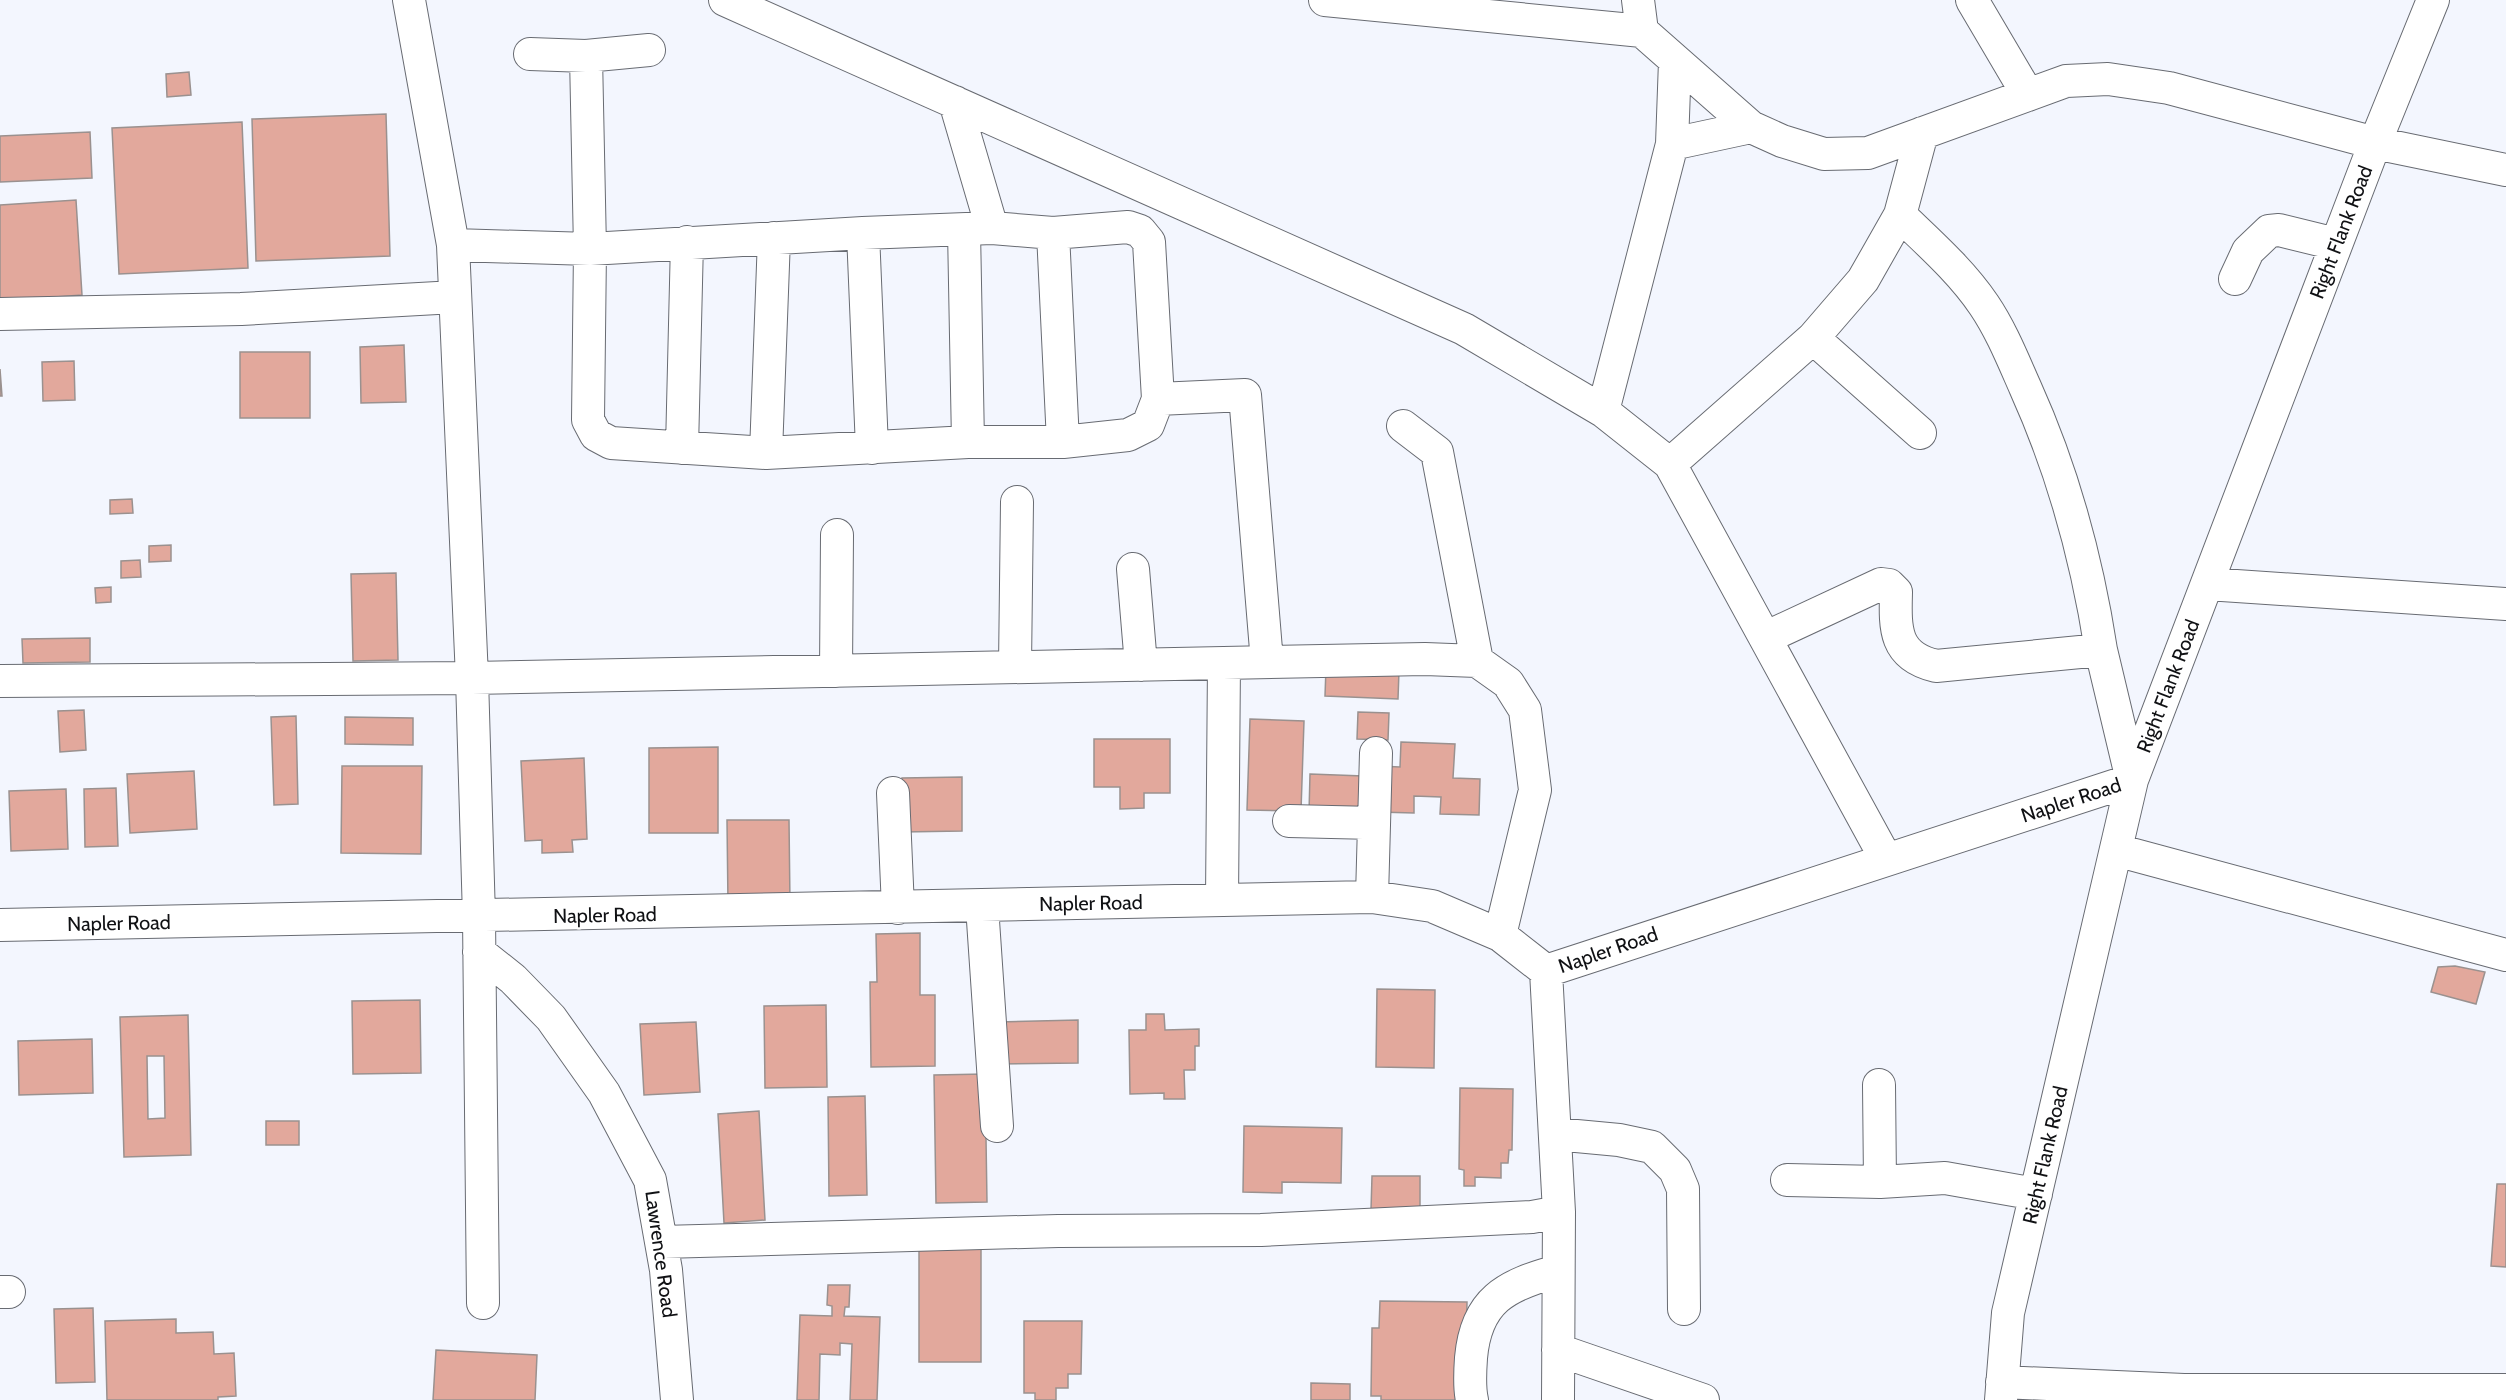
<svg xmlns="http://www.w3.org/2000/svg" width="2506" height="1400" font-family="Cabin,sans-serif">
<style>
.building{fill:#e2a89c;stroke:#9a918f;stroke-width:1.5;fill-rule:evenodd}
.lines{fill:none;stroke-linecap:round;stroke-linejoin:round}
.minor-casing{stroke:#686b72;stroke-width:34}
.minor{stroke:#fff;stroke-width:32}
.labels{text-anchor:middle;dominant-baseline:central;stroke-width:4.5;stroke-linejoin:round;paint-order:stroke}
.street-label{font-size:20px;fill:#101114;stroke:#fff}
</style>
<rect width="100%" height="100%" fill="#f3f6fe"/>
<path class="building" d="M189,72L191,95L167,97L166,74Z
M386,114L390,256L256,261L252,119Z
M242,122L248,268L119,274L112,128Z
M90,132L92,178L0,182V136Z
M76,200L82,295L0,301V205Z
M404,345L406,402L361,403L360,347Z
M240,352H310V418H240Z
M74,361L75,400L43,401L42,362Z
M0,369L2,396H0Z
M132,499L133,513L110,514V500Z
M171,545V561L149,562V546Z
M140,560L141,577L121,578V561Z
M396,573L398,660L353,661L351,574Z
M111,587V602L96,603L95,588Z
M90,638V662L23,663L22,639Z
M1326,668L1399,671L1398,699L1325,696Z
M84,710L86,750L60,752L58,711Z
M1358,712L1389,713L1388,740L1357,739Z
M296,716L298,804L274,805L271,717Z
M345,717L413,718V745L345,744Z
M1250,719L1304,721L1301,811L1247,810Z
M1094,739H1170V793H1144V808L1120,809V787H1094Z
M1401,742L1455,744L1453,778L1480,779L1479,815L1440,814L1441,797L1414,796V813L1378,812L1379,766L1400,767Z
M718,747V833H649V748Z
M584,758L587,839L572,840L573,852L542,853V840L525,841L521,761Z
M342,766H422L421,854L341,853Z
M194,771L197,829L130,833L127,774Z
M1310,774L1363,776L1361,815L1309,813Z
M962,777V831L902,832V778Z
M116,788L118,846L85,847L84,789Z
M66,789L68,849L11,851L9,791Z
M727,820H789L790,904L728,905Z
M920,933V995H935V1066L871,1067L870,982H877L876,934Z
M2455,966L2485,972L2476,1004L2431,992L2438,967Z
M1377,989L1435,990L1434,1068L1376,1067Z
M420,1000L421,1073L353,1074L352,1001Z
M826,1005L827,1087L765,1088L764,1006Z
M1146,1014H1164L1165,1030L1199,1029V1046H1195V1070H1184L1185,1099H1164V1093L1130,1094L1129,1030H1146Z
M188,1015L191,1155L124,1157L120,1017ZM147,1056H164L165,1118L148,1119Z
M1078,1020V1063L998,1064V1022Z
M696,1022L700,1092L644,1095L640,1024Z
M92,1039L93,1093L19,1095L18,1041Z
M985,1074L987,1202L936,1203L934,1075Z
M1460,1088L1513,1089L1512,1150H1509L1508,1163H1501V1178L1475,1177V1186H1464V1170L1459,1169Z
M865,1096L867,1195L829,1196L828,1097Z
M759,1111L765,1220L724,1223L718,1114Z
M266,1121H299V1145H266Z
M1244,1126L1342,1128L1341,1183L1282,1182V1193L1243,1192Z
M1372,1176H1420V1211L1371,1210Z
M2497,1184H2506V1267L2491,1266Z
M919,1246H981V1362H919Z
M828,1285H850L849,1307H845L844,1316L880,1317L877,1400H850L852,1344L840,1343V1355L820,1354L819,1400H797L800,1315L832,1316V1306L827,1305Z
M1380,1301L1467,1302L1465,1400H1381V1396H1371L1372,1328H1379Z
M93,1308L95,1382L56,1383L54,1309Z
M176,1319V1333L213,1332L214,1354L234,1353L236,1396L218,1397V1400H107L105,1321Z
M1024,1321H1082L1081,1374H1068V1388H1056V1400H1035V1393H1024Z
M436,1350L537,1355L535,1400H433Z
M1311,1383L1350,1384V1400H1311Z"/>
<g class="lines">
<g class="minor-casing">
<path id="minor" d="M409,0L453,245L472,678L479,917L483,1303
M725,0L1464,329L1603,411L1670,464L1886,859
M1325,0L1642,31
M1638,0L1642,31L1751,127L1782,141L1824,154L1868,153L2066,81L2108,79L2169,88L2375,143L2506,170
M1972,0L2028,95
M530,54L586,56L649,50
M955,102L992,228
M1672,144L1751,127
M1900,215C1929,243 1961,271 1984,305C2001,330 2013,360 2025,387C2063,471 2087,559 2101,650
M964,230L968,442
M863,233L872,448
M1053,233L1063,442
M453,245L590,249L863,233L992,228L1053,233L1128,227L1140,231L1149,242L1158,399L1148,425L1128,435L1063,442H968L766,453L611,443L596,435L588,420L590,249L586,56
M2235,279L2248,251L2269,231L2279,230L2336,244
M0,314L241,309L455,297
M1813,338L1920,433
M1158,399L1245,395L1267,662
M1603,411L1672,144L1675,61
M1403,426L1437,452L1477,661
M682,448L687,242
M766,453L774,238
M1670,464L1813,338L1863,280L1900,215L1922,133
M1133,569L1141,665
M2207,584L2506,604
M1015,667L1017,502
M836,671L837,535
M0,681L472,678L1425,659L1477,661L1508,683L1525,710L1535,790L1500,935
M893,793L898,908
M1289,821L1374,823
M2116,850L2506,955
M1372,897L1376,753
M1222,900L1224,663
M982,906L997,1126
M0,925L1372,897L1432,906L1500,935L1546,971
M479,952L513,979L551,1018L604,1093L650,1180L666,1270L677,1400
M1546,971L2132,780L2101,650L1936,666C1894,656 1895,629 1896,592L1889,585L1881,584L1767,637
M1546,971L1559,1212L1558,1400
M1879,1085L1880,1182
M1555,1134L1619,1140L1652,1147L1675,1170L1683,1189L1684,1309
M1787,1180L1880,1182L1945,1178L2036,1194
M662,1242L1058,1231L1261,1230L1532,1217L1559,1212
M0,1292H9
M1558,1350L1703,1400
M2002,1382L2184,1390H2506
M1472,1400C1469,1387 1470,1372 1471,1358C1476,1300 1506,1285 1558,1271
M2001,1400L2008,1313L2132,780L2375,143L2433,0"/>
</g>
<use href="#minor" class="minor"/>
</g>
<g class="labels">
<g class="street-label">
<text transform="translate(2341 232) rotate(-69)">Right Flank Road</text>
<text transform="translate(2168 686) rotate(-69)">Right Flank Road</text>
<text transform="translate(2071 800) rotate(-18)">Napler Road</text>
<text transform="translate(1091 903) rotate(-1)">Napler Road</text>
<text transform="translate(605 915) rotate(-1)">Napler Road</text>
<text transform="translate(119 923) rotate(-1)">Napler Road</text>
<text transform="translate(1608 950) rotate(-19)">Napler Road</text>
<text transform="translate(2045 1155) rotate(-77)">Right Flank Road</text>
<text transform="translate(661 1254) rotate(82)">Lawrence Road</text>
</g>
</g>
</svg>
